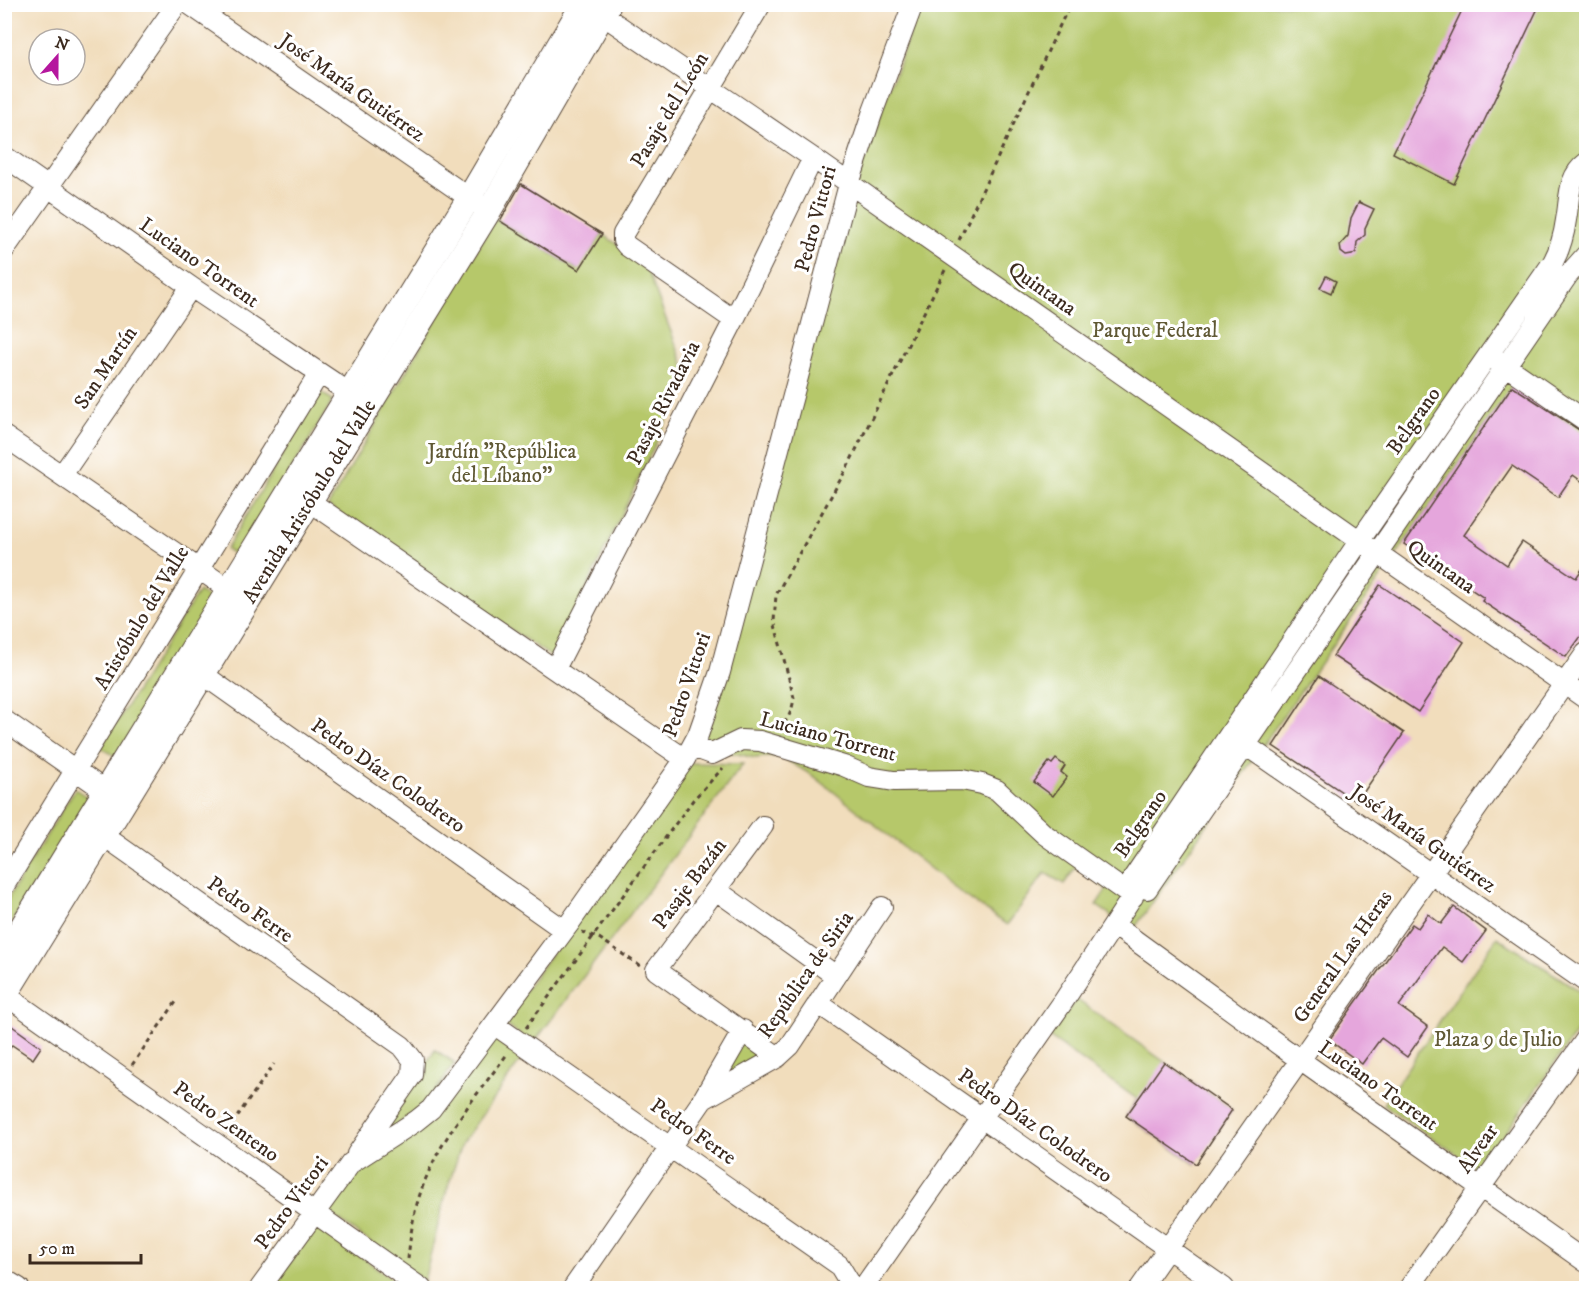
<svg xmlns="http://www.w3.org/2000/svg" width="1591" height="1293" font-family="'IM FELL DW Pica',serif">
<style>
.green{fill:#b6c86b;stroke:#787944;stroke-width:1.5}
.building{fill:#e5a6dc}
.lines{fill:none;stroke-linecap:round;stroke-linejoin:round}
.minor-casing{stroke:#564536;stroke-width:22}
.major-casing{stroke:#564536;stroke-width:26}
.path{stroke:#564536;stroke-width:3;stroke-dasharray:4.5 4.5;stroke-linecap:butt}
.minor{stroke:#fff;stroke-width:20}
.major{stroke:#fff;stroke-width:24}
.labels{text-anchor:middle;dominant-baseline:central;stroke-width:6;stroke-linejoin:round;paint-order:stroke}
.street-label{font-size:21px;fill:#3b2a1e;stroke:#fff}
.park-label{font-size:21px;fill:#605935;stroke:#fff}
</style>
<rect width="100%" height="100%" fill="#fff"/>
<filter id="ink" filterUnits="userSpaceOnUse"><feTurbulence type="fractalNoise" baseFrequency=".0167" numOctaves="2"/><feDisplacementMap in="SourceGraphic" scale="12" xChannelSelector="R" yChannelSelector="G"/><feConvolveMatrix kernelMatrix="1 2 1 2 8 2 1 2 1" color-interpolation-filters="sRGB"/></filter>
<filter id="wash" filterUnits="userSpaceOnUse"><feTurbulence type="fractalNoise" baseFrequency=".008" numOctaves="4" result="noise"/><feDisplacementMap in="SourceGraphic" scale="24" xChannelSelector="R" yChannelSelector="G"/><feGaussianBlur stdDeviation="1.35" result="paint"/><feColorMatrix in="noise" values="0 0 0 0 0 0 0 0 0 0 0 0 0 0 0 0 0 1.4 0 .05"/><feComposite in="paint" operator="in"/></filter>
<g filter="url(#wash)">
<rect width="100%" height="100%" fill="#f1ddbc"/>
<path class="green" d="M920,5H1586V435L1512,386L1404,544L1129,936L1109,914L1096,905L1107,889L1076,867L1064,884L1045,873L1007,925L961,893L815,777L780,756L755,758L699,745L862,165Z
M495,218L578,270L602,234L644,262L688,376L553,658L328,506Z
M320,392L333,400L239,558L226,549Z
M199,591L213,601L116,757L101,747Z
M689,763L743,764L533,1044L502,1022Z
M75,789L90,799L5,933V903Z
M1497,937L1586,995V1018L1480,1170L1383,1104Z
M1076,999L1232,1110L1195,1164L1126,1116L1137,1099L1049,1037Z
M495,1032L526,1053L462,1143L446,1193L424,1281L328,1212L358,1169Z
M743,1033L776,1057L708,1092Z
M435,1050L455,1063L427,1103L368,1146Z
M317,1225L405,1288H271Z"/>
<g id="blocks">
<path class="building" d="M1465,4H1540L1454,184L1393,153Z
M521,184L602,234L579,270L500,221Z
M1359,202L1374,209L1365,228V235L1357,242L1356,252L1352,255L1346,256L1341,252L1340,245L1348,236L1351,218Z
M1326,276L1336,281L1331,293L1320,288Z
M1512,386L1587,435V485L1573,475L1558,497L1512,466L1464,535L1507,565L1522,542L1576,578L1587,562V628L1566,657L1482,601L1484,598L1404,544Z
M1380,585L1464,642L1418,712L1333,656Z
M1319,676L1404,733L1357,802L1273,746Z
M1056,759L1065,766L1061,772L1067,777L1053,796L1034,782L1049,762L1052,764Z
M1454,907L1486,931L1463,962L1442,947L1399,1006L1428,1027L1407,1057L1381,1038L1362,1064L1329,1040L1412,924L1418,928L1428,914L1441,924Z
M12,1026L41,1047L33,1059L12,1045L4,1057V1028Z
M1164,1062L1232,1110L1196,1164L1126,1116Z"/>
</g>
</g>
<g filter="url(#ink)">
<use href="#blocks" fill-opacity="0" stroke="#564536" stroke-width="1.5"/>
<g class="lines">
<g class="minor-casing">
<path id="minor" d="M189,4L481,206
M591,7L813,158L1586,699
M4,156L191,287L360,400
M1586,163C1567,177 1570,200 1566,220C1564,235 1560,249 1553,262L1360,540L1133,878L1139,886L1147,889L1568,275L1586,255
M4,250L177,4
M734,320L627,246L623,241V234L761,4
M1496,359L1586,421
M4,436L240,597
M62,475L191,287
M299,494L685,759
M191,666L564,930
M555,669L734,320L813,158
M4,720L117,799
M1234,737L1586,982
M693,747L712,754L741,740L760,741L844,766L869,777L894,781L962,780L982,784L997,790L1044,834L1133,897
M763,826L656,970L778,1057
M93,828L402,1046L413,1060L412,1075L357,1154
M4,886L319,374
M716,890L836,976
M1114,925L1300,1060L1586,1262
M4,994L421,1288
M818,1003L1224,1288
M495,1025L839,1265L853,1288
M702,1100L778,1057L790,1046L882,907
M4,1279L19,1288
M260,1288L351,1163L416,1121L431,1109L569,924L685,759L698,735L720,672L849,184L872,114L913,4
M573,1288L702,1101L743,1030
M863,1288L1063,1002L1138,888
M1140,1288L1586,653
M1409,1288L1586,1039"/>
</g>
<g class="major-casing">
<g id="major">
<path d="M4,956L469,198L583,4"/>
<path id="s1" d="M4,997L489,211L609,4"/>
</g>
</g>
<path class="path" d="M1584,148L1586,117
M959,240L1070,4
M777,729C788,721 792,712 794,698L774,621L776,595L848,466L945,270
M582,932L599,938L640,966
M526,1028L693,800L723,768
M132,1065L176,1002
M227,1131L274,1064
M408,1259C410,1240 412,1222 417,1204C433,1146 473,1100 508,1053"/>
<use href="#minor" class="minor"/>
<use href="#major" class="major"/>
</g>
</g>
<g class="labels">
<g class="street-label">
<text transform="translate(352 88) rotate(35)">José María Gutiérrez</text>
<text transform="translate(670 110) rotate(-59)">Pasaje del León</text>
<text transform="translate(816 219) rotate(-75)">Pedro Vittori</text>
<text transform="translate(199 263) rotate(35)">Luciano Torrent</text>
<text transform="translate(1042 289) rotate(35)">Quintana</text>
<text transform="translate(106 368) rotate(-56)">San Martín</text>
<text transform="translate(664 403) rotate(-63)">Pasaje Rivadavia</text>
<text transform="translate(1414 421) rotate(-55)">Belgrano</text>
<text stroke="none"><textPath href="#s1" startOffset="582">Avenida Aristóbulo del Valle</textPath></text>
<text transform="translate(1441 567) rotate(35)">Quintana</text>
<text transform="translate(142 618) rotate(-59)">Aristóbulo del Valle</text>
<text transform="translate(687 685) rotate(-71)">Pedro Vittori</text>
<text transform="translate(828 737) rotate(15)">Luciano Torrent</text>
<text transform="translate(388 776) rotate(35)">Pedro Díaz Colodrero</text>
<text transform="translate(1141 824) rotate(-56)">Belgrano</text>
<text transform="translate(1423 839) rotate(35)">José María Gutiérrez</text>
<text transform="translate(690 884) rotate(-53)">Pasaje Bazán</text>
<text transform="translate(250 910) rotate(35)">Pedro Ferre</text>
<text transform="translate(1343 957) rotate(-55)">General Las Heras</text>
<text transform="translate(806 975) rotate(-55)">República de Siria</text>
<text transform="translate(1378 1086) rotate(35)">Luciano Torrent</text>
<text transform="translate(226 1122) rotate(35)">Pedro Zenteno</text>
<text transform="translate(1035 1126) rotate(35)">Pedro Díaz Colodrero</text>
<text transform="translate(693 1132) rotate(35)">Pedro Ferre</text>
<text transform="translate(1478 1149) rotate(-55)">Alvear</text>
<text transform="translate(292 1203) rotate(-54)">Pedro Vittori</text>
</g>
<g class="park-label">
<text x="1155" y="331">Parque Federal</text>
<text x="502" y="452">Jardín "República<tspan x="502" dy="24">del Líbano"</tspan></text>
<text x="1498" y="1040">Plaza 9 de Julio</text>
</g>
</g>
<rect width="1591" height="1293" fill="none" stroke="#fff" stroke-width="24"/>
<g transform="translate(57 57) rotate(21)"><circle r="28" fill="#ffffff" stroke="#b1aaa5" stroke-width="1.5"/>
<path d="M0-4.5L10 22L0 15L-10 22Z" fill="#b5179e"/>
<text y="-9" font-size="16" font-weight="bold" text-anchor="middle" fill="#3b2a1e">N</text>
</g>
<path d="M30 1254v9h111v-9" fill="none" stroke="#3b2a1e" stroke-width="3"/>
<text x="39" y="1254" font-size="18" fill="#3b2a1e" stroke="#ffffff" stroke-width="4.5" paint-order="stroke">50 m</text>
</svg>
